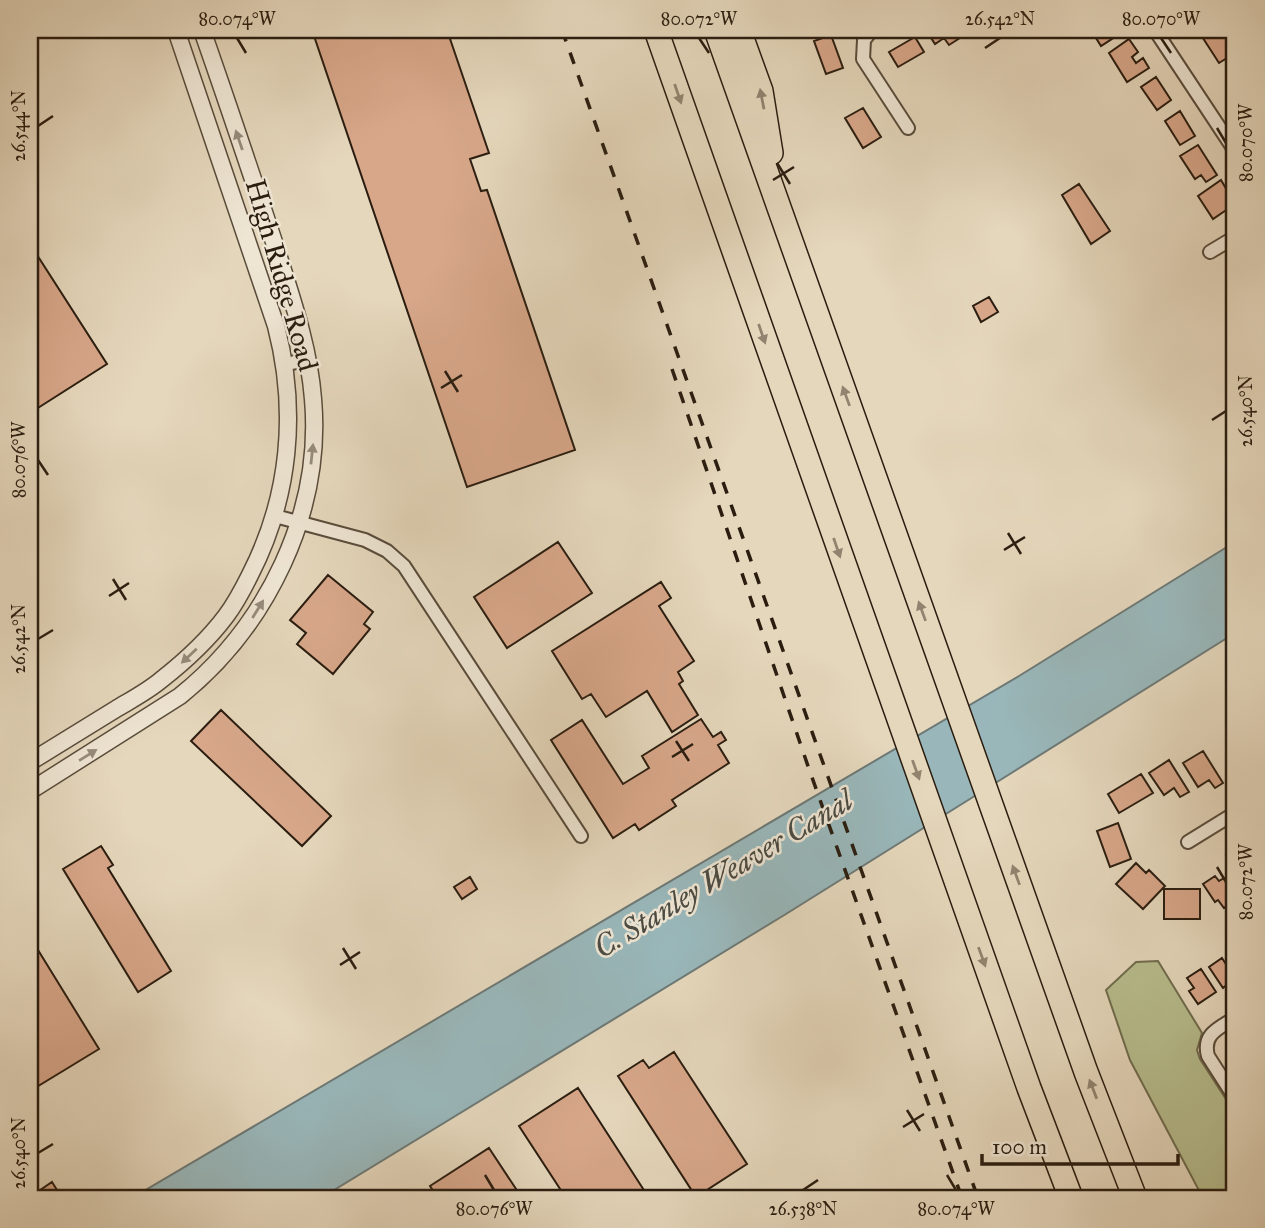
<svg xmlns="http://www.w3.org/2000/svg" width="1265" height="1228" font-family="'IM FELL Great Primer',serif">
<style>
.green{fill:#b7bd8e;stroke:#706d4f;stroke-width:2}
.water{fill:#99b7ba;stroke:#6d7976;stroke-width:2}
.building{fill:#d8a78a;stroke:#2a1d10;stroke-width:2}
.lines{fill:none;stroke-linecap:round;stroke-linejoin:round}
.minor-casing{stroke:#594c3b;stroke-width:16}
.tertiary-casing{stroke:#594c3b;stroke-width:19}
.motorway-casing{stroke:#2a1d10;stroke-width:26}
.minor{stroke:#eee5d3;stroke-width:12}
.tertiary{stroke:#eee5d3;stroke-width:16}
.motorway{stroke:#e5d7bc;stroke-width:23}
.rail{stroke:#2a1d10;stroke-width:3.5;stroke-dasharray:12 12;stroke-linecap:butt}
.oneway{fill:#91836f}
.oneway2{fill:#968b7b}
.ticks{fill:none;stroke:#2a1d10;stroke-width:2.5}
.labels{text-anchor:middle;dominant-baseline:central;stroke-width:5;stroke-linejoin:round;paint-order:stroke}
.street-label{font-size:28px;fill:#2a1d10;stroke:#eee5d3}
.water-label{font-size:30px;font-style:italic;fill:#4b4b43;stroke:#eee5d3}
.neatline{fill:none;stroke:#2a1d10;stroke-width:2.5}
.ticks-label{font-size:18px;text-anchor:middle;fill:#2a1d10}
</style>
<rect width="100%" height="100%" fill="#e5d7bc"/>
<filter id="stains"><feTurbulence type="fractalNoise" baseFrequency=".00286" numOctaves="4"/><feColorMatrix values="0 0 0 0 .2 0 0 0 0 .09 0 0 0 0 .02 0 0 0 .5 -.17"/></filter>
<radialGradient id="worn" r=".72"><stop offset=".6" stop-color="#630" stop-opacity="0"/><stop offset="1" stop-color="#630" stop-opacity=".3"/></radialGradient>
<path class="green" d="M1158,961L1202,1033L1197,1050L1200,1059L1235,1113V1198H1203L1130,1060L1106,990L1136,962Z"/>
<path class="water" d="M1235,542V633L786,914L321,1198H132L1019,676Z"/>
<path class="building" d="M312,30H447L489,153L470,159L481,191L487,190L575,450L467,487Z
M926,30H959L963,36L949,45L944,38L935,44Z
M1091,30H1123L1124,31L1101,46Z
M1209,30H1229L1235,40V53L1219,63L1201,35Z
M831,35L843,68L826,74L814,41Z
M915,37L924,52L898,67L889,52Z
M1129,39L1138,52L1132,57L1136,63L1143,58L1149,68L1127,82L1109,53Z
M1156,77L1171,100L1157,110L1141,87Z
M863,108L881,137L863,148L845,118Z
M1180,111L1195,136L1180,145L1165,121Z
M1198,145L1217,175L1206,182L1201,175L1195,179L1180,156Z
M1221,180L1235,204L1213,219L1198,196Z
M1079,184L1110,231L1091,244L1062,195Z
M30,244L107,364L30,413Z
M989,297L998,312L981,322L973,306Z
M558,542L592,593L507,648L474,597Z
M328,575L373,612L364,624L370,629L333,674L297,644L306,633L290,620Z
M661,582L671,598L659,606L694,661L678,672L683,681L679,684L698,715L672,732L647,691L606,717L591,694L582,699L552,651Z
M221,710L331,816L302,846L191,741Z
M701,719L713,737L721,732L726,740L718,745L729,763L672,800L676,806L639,830L635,824L613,838L551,740L582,720L623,784L649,768L642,756Z
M1203,751L1223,783L1215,788L1209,780L1198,787L1183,763Z
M1169,760L1189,792L1180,797L1174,788L1164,795L1149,773Z
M1141,774L1153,793L1119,813L1108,794Z
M1118,823L1131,859L1110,867L1097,831Z
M101,846L113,865L108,868L171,971L138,992L63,869Z
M1235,849V867L1226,855Z
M1136,863L1146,873L1149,870L1165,886L1143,909L1116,884Z
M1215,876L1219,881L1224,878L1235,896V900L1224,908L1218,900L1215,902L1203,884Z
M470,877L477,889L462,899L454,887Z
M1164,889H1200V919H1164Z
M30,937L99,1049L30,1091Z
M1222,958L1235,978L1223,988L1209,967Z
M1201,969L1216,992L1198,1004L1189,991L1194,988L1187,978Z
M674,1052L747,1164L696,1197L618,1076L643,1060L649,1068Z
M578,1088L649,1198H566L519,1126Z
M489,1148L522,1198H438L430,1186Z
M52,1182L62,1198H30V1197Z"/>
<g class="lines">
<g class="minor-casing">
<path id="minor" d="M872,30L864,40L863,59L908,128
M1155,30L1235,151
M1210,252L1235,237
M285,364L308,360
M275,516L365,540L387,551L404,566L581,836
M1188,842L1235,813
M1235,1018C1219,1028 1202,1034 1208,1056L1235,1098"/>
</g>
<g class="tertiary-casing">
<path id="tertiary" d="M30,762C59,744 87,727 116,709C131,700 148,691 161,680C184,662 208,640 226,616C235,604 243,589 250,575C290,497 298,411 276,326L176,30
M30,791L180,696C267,626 323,512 313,399C309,346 291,296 275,245C251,173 227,101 202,30"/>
</g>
<g class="motorway-casing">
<path id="motorway" d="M656,30L1029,1088L1071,1198
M716,30L1086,1072L1135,1198
M739,30L761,91L771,153"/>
</g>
<use href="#minor" class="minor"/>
<use href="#tertiary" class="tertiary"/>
<use href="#motorway" class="motorway"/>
<path class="rail" d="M562,30L978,1198
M672,369L809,769L962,1198"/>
</g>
<defs><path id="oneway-solid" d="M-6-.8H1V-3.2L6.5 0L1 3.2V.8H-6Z" transform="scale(1.75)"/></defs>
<g class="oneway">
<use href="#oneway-solid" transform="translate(678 94) rotate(71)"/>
<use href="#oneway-solid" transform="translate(762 99) rotate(-101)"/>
<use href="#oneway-solid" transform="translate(762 334) rotate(71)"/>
<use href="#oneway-solid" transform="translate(846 396) rotate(-110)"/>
<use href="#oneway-solid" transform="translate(837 548) rotate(71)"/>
<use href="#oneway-solid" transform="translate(922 611) rotate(-110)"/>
<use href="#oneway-solid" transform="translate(916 770) rotate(70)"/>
<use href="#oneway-solid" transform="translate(1016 875) rotate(-110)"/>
<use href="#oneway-solid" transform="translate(982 957) rotate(70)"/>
<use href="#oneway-solid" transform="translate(1093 1089) rotate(-111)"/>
</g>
<g class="oneway2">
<use href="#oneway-solid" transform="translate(239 140) rotate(-109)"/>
<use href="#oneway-solid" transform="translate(312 454) rotate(-84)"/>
<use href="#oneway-solid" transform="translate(258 609) rotate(-58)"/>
<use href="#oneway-solid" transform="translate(189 656) rotate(137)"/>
<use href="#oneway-solid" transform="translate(88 755) rotate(-32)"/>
</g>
<path class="ticks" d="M237,38L246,53M699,38L709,53M1161,38L1171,53M985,48L1000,38M38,126L53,116M1217,128L1226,143M777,163L790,184M773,180L794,167M445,371L458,392M441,388L462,375M1212,420L1226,411M38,460L48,475M1008,533L1021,554M1004,550L1025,537M113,579L126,600M109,596L129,583M38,639L53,630M676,741L689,761M672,757L693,744M1217,867L1226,882M343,948L356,969M340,965L360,952M907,1110L920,1131M903,1127L924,1114M38,1153L53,1144M485,1175L494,1190M947,1175L956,1190M803,1190L818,1180"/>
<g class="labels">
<g class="street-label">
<text transform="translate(282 275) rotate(74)">High Ridge Road</text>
</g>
<g class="water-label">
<text transform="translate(723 874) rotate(-31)">C. Stanley Weaver Canal</text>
</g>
</g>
<rect width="1265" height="1228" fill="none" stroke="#e5d7bc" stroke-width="77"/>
<path d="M982 1154v10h196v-10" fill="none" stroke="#2a1d10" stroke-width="3.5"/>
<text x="992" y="1154" font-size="21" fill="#2a1d10" stroke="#eee5d3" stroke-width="5" paint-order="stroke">100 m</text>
<rect x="38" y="38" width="1188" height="1152" class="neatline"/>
<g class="ticks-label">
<text x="237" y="25">80.074°W</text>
<text x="699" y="25">80.072°W</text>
<text x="1000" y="25">26.542°N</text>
<text x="1161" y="25">80.070°W</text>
<text transform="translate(19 126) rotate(-90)" y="6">26.544°N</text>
<text transform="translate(1246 143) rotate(-90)" y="6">80.070°W</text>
<text transform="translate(1246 411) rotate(-90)" y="6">26.540°N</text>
<text transform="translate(19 460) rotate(-90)" y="6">80.076°W</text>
<text transform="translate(19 639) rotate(-90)" y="6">26.542°N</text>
<text transform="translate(1246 882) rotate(-90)" y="6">80.072°W</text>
<text transform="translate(19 1153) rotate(-90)" y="6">26.540°N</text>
<text x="494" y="1215">80.076°W</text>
<text x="803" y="1215">26.538°N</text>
<text x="956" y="1215">80.074°W</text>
</g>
<rect width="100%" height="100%" filter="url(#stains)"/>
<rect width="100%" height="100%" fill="url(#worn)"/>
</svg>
